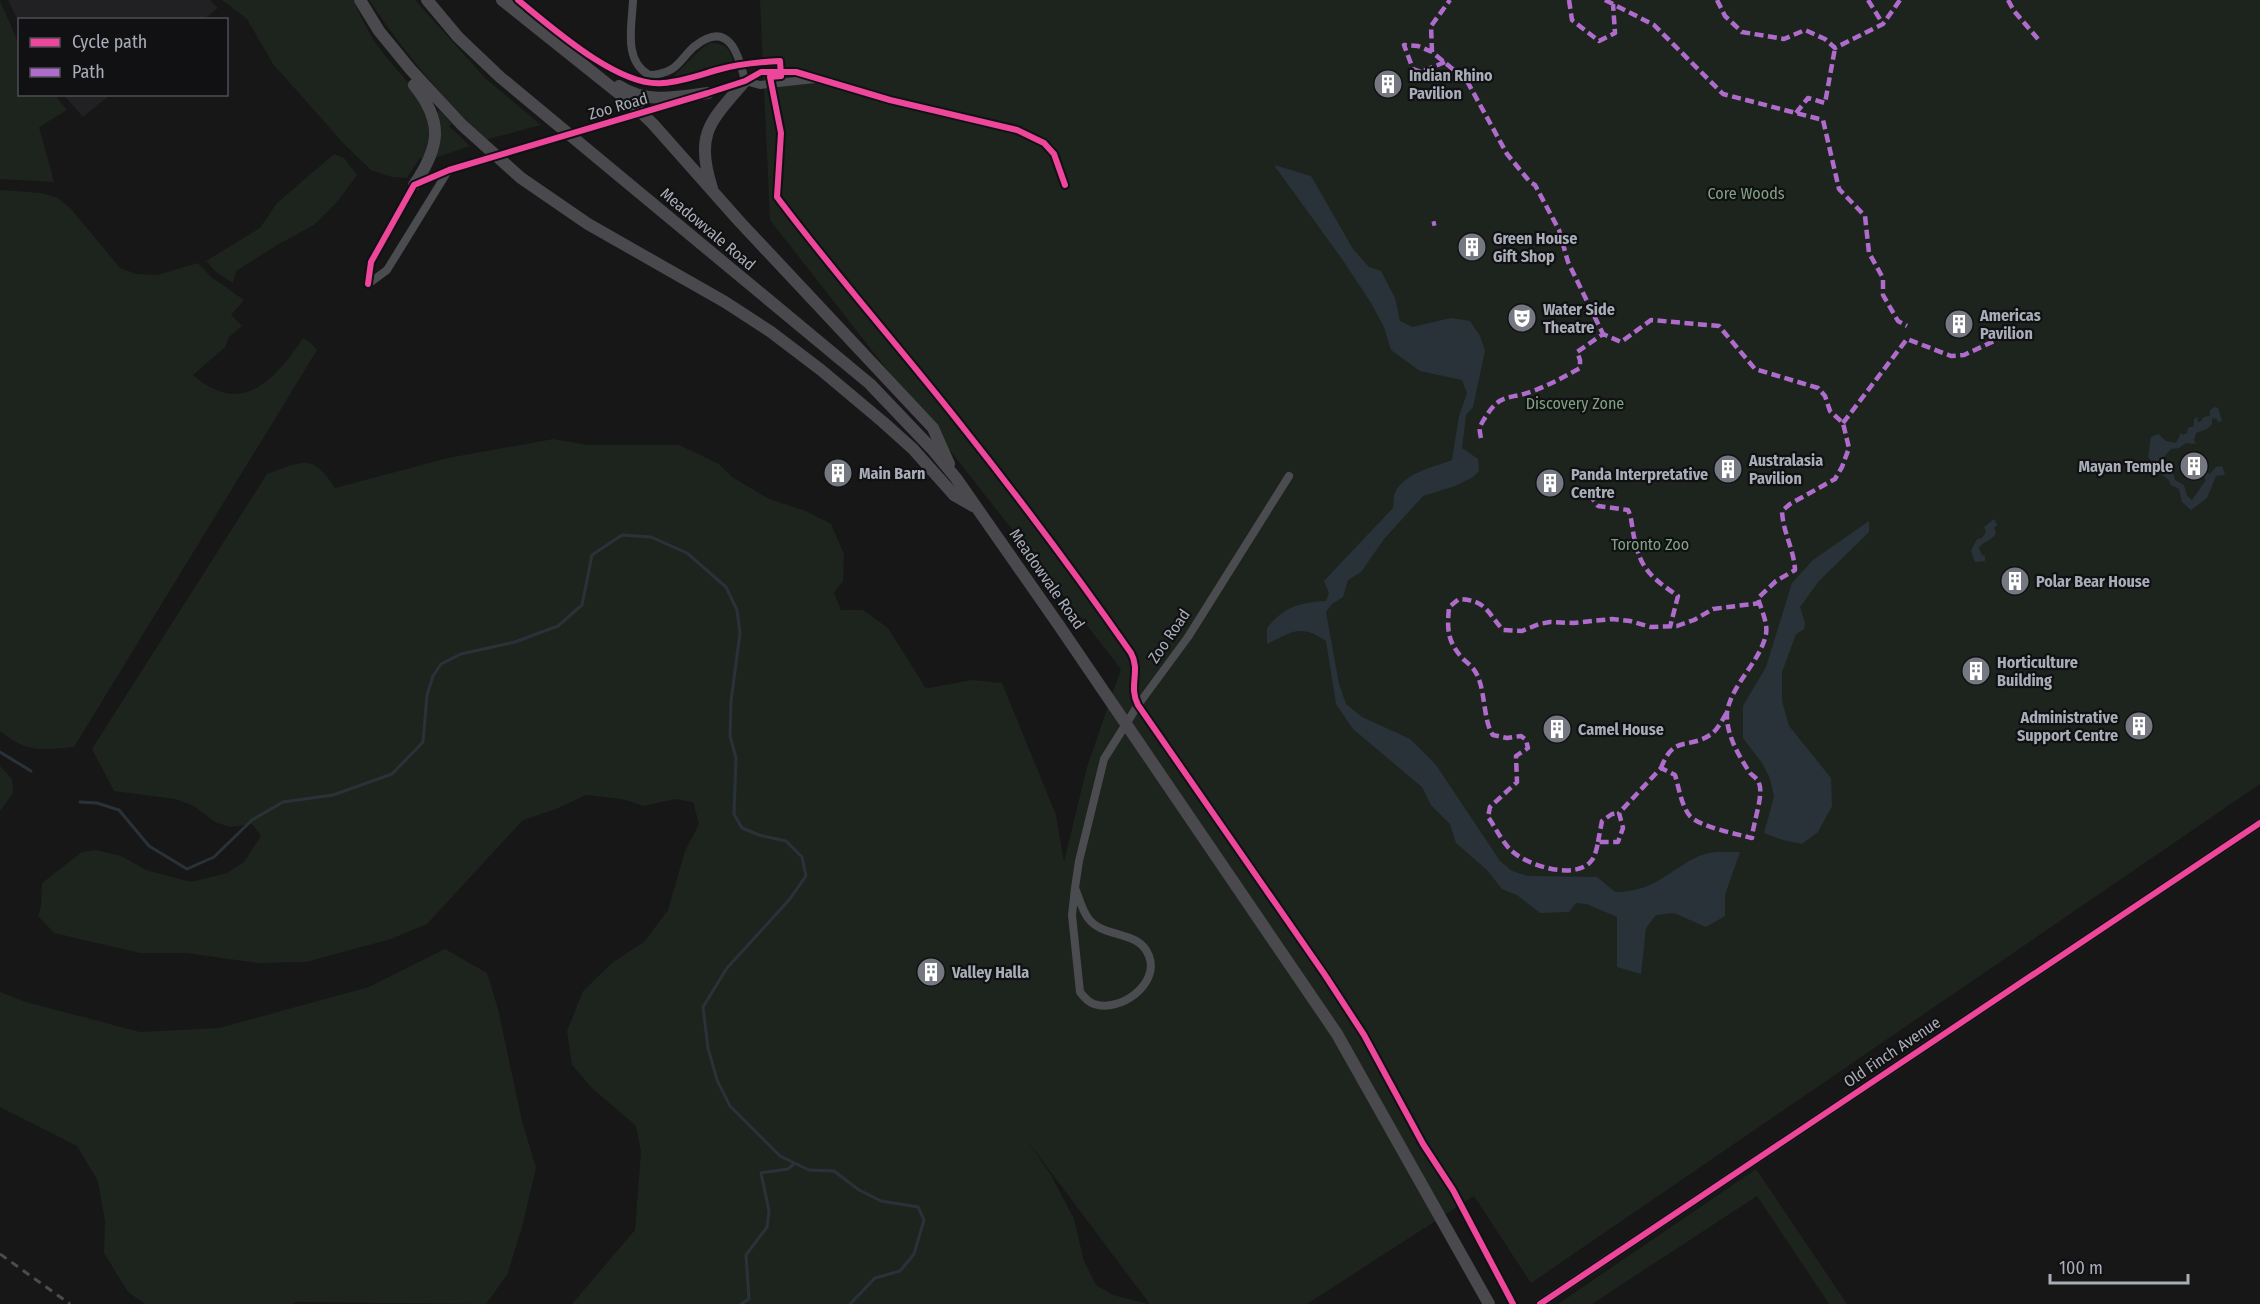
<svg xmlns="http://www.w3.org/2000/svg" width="2260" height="1304" font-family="'Fira Sans Condensed',sans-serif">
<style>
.built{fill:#212123}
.green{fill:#1d241e;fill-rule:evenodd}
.water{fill:#2a3239}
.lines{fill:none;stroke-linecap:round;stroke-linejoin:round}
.stream{stroke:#2a3239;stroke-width:3}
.minor{stroke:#4b4c50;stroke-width:8}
.tertiary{stroke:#4b4c50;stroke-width:10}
.secondary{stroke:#4a4a4e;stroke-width:12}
.rail{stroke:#4b4c4f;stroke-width:3;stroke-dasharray:8 6;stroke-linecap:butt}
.minor-bridge{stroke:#4b4c50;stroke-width:8}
.quiet{stroke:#b06ccc;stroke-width:4.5;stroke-dasharray:9 4.5;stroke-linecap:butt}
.cycleway-casing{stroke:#111113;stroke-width:10}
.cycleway{stroke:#ed469a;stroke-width:6}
.labels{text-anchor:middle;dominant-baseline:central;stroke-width:4.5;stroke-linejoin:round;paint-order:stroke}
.poi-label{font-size:16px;font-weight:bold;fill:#a8adb8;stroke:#111113;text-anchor:start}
.street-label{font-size:16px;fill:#a8adb8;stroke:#111113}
.park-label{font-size:16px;fill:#7fa381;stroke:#111113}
</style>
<rect width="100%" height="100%" fill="#171717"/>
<path class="built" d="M8,0H210L218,8L204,19L20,20L19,23Z
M64,95H110L83,117Z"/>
<path class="green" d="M222,0H353C361,16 369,35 380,49C410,89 441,103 424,158H420L407,178L392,177L371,170L345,145L273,64L247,19Z
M369,0H415L485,78L541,125L485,140C441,96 404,52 369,0Z
M760,0H2260V784L1531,1283L1474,1196L1307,1304H572L635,1230L641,1152L636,1126L592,1088L572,1065L567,1031L583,991L612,963L644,942L668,910L685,851L699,824L693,802L675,799L644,806L622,799L586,795L556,809L523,820L427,924L391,939L306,962L258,963L186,953H140L54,933L38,916L41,906L42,883L82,852L96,850L121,856L146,870L191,882L227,873L244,862L261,836L252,824L230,827L215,822L194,806L175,799L114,791L92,749L267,474C302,462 312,452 335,488L448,458L553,439L588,445H679L719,464L732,477L769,499L806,511L831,524L844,554L843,581L834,593L841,610H863L888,628L925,687L929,688L972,680L1002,683L1056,815L1064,862L1087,767L1121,669L770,220ZM1026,1139L1149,1303L1148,1304L1113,1295L1096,1285L1084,1261L1074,1219L1051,1175Z
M0,1L19,44L20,94L55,95L67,110L39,127L54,182L0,179Z
M710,43C725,43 731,49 733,63L672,78L700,50Z
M438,109L452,124L449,126L470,146L435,158Z
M334,154L344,158L357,175L337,202L314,225L279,244L236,271L233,283L215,271L206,261L260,228L277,203Z
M0,190L41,193L58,198L71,209L120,268L136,274L157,275L198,263L211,277L244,300L231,315L242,326L229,337L225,347L193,375C242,418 275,380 303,338L310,342L317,350L74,747C41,750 27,753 0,731Z
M0,766L12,779L13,793L0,811Z
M445,949L487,973L498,1009L522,1121L536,1168L522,1227L507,1275L486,1304L296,1302L293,1304H145L128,1292L104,1253L105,1221L98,1181L77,1146L0,1107V992L26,1002L140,1032L219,1028L369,987Z
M1756,1169L1847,1304H1829L1757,1196L1592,1304H1558Z"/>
<path class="water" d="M1274,165L1311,176L1353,249L1369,267L1381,271L1395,298L1400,321L1412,327L1451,318L1470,321L1480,336L1485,351L1473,407L1466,415L1462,448L1478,459L1479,471L1473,477L1455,486L1423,496L1384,539L1361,572L1348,580L1343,597L1332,604L1326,612L1339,684L1346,704L1362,717L1410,739L1436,765L1500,861L1512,871L1528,876L1597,877L1615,892C1655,892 1667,871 1699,856C1713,850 1726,852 1740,852L1725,895V916L1706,927L1674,913L1656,915L1646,928L1641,974L1617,967V917L1587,904L1576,903L1569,912L1540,913L1517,895L1502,889L1487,870L1456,843L1450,824L1431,805L1422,787L1353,729L1336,704L1326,641C1301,624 1293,631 1267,644V628C1285,606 1299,603 1326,601L1329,593L1324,581L1393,508C1394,503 1393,497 1395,493C1403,473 1435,467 1452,460L1459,416L1467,393L1462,380L1420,371L1391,350L1384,327L1371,303L1342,259Z
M2215,407L2218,408L2222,421L2218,422L2217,419L2212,418V424L2207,429L2196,433L2194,440L2196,444L2186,443L2179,448L2171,449L2163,458V463L2172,469L2175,480L2184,485L2187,496L2192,500L2206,480L2202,475L2205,471L2210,474L2216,467L2222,466L2225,475L2216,476L2207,498L2191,510L2182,502L2179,489L2171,485C2168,476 2162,477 2158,470C2154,464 2152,461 2148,457L2151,437L2158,434L2166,441L2176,443L2181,433L2183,435L2187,433L2188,428L2194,426V419L2198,417L2197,421L2200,422L2204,417L2210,416V410Z
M1994,519L1997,525L1994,528L1996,533C1992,541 1983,541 1979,548L1982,555L1985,556V561L1975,562L1971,551L1977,539L1982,538L1986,532L1984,527Z
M1869,521V532L1819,581L1800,607L1805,623L1804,629L1796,634L1782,672V701L1789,726L1831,778L1832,806L1818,832L1802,844L1783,840L1764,833L1774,797L1770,778L1762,763L1743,738V706L1766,667L1792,583L1813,560Z"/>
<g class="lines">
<path class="stream" d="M0,752L31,771
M80,802L97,803L119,810L149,846L187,869L214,857L252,820L283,802L333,795L392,774L423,742L427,695L433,676L441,664L461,654L515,642L558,626L582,605L592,555L622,535L651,537L687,553L726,587L737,610L740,633L731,701L730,736L736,758L734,814L742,828L759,835L786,841L802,857L806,876L789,900L727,968L703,1007L708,1048L717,1080L730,1106L780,1156L809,1170L834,1171L859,1190L881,1201L918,1207L924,1220L914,1254L900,1271L875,1278L850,1304
M741,1304L749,1299L746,1255L767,1227L769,1211L761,1173L788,1169L794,1164"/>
<path class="minor" d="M633,0C632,26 623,60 649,75C658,75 665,73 672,69C681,63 687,52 695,46C729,19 739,55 745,81
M745,81L760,85L815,79
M705,94L745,81L761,72H796L890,100L1017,130L1044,143L1054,154L1065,185
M606,123L684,101
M368,284L371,262L414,185L449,170L531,146
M368,284L387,270L448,171
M1075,888C1079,898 1082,910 1088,918C1103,939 1139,929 1149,956C1160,984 1120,1013 1094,1004C1088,1002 1083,996 1080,992L1072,915L1075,888L1079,861L1104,759L1138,705L1188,637L1289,476"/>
<path class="tertiary" d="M1540,1304L2260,823"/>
<path class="secondary" d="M360,0L379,31L411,70L462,125L521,178L588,224L725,302L771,332L821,370L883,422L913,449L954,495L973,506
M427,0L458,37L500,77L870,384L932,449L956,478L1058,624L1337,1034L1489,1304
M502,0L631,103L653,124L739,221L933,428L949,464
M619,86C646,104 678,97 708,93
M414,185C440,147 444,122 414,85
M712,188C694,133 711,121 745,81"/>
<path class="rail" d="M0,1254L70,1304"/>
<path class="minor-bridge" d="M531,146L606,123"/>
<path class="quiet" d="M1569,0L1572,20L1599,41L1615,33L1613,4
M1605,0L1654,25L1723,94L1823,120L1839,189L1865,216L1869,253L1883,278V295L1898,321L1907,326
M1717,0L1725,16L1742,32L1784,39L1805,30L1825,39L1835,48L1883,24L1900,0
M1868,0L1883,24
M2008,0L2014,11L2038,39
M1432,52L1431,26L1450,0
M1445,62L1421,72L1413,69L1404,45L1418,46L1432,52L1467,81L1507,154L1530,182L1535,185L1559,230L1568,262L1603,334
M1796,113L1808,98L1825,103L1835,48
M1432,224L1436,223
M1843,423L1907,339L1951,356L1964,355L2020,329
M1481,438C1479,429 1479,428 1483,421C1501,391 1506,401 1533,391C1549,385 1564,377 1580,368V360L1577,352L1603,334L1621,342L1651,320L1719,326L1755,369L1818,388L1825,396L1830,411L1843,423L1849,448L1842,467L1835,479L1790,504L1782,511C1783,533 1794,549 1795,570L1776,581L1758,598C1761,609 1768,623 1766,634C1761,661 1730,686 1727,713C1726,735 1739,756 1750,773C1753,776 1758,779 1759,783C1764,795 1753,823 1752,838C1737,834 1700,827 1690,816C1681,805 1679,788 1675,775L1661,768L1619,813L1623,828L1618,842H1598C1597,848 1595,856 1592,860C1577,881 1529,866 1513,852C1503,844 1496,828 1488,817L1490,807L1517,782L1516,756L1528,748L1526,740L1521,736L1507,738L1493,735C1484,724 1485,692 1478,677C1475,669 1469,664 1463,659C1447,641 1447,630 1449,607L1459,599C1486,600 1487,612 1503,630L1522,631L1539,624L1550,622L1573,623L1612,619L1630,621L1651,627L1677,626L1694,620L1713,609L1760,603
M1589,494L1598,506L1628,510C1632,518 1632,528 1634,537C1640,569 1652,578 1678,596L1670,627
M1661,768C1674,734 1687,750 1710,735C1717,731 1723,719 1727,712
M1598,842L1602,821L1612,814L1619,813"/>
<g class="cycleway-casing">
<path id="cycleway" d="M518,0C551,27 619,88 663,83C681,82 700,75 717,70C738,64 759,62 780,61L781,76L770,77L781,133L777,197C837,277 904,352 965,430C1023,503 1078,577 1131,653C1141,671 1128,686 1138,705L1325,975L1364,1035L1423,1144L1453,1190L1513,1304
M368,284L371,262L414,185L449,170L708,93L745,81L761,72H796L890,100L1017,130L1044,143L1054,154L1065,185
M1540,1304L2260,823"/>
</g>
<use href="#cycleway" class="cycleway"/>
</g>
<defs>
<g id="building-disc" transform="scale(1.5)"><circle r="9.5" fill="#757880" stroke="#111113"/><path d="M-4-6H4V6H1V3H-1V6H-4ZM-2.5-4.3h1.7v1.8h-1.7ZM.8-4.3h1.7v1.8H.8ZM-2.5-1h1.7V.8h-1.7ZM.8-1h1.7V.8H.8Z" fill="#fff"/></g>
<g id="theatre-disc" transform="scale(1.5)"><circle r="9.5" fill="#757880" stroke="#111113"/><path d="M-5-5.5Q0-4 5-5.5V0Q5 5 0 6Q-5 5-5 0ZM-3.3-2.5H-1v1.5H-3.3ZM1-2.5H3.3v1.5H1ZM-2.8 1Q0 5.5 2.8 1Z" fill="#fff"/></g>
</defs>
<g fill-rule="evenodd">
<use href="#building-disc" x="1388" y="84"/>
<use href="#building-disc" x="1472" y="247"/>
<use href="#theatre-disc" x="1522" y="318"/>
<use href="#building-disc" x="1959" y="324"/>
<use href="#building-disc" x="2194" y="466"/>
<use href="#building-disc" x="1728" y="469"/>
<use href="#building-disc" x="838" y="473"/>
<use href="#building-disc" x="1550" y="483"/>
<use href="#building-disc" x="2015" y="581"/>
<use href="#building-disc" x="1976" y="671"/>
<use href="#building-disc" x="2139" y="726"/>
<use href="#building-disc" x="1557" y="729"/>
<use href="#building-disc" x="931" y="972"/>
</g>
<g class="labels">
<g class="poi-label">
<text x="1409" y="75">Indian Rhino<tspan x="1409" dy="18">Pavilion</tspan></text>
<text x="1493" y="238">Green House<tspan x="1493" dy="18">Gift Shop</tspan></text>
<text x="1543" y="309">Water Side<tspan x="1543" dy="18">Theatre</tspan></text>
<text x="1980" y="315">Americas<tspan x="1980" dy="18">Pavilion</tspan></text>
<text x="1749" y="460">Australasia<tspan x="1749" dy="18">Pavilion</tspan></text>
<text x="2173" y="466" text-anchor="end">Mayan Temple</text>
<text x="859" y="473">Main Barn</text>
<text x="1571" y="474">Panda Interpretative<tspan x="1571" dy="18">Centre</tspan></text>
<text x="2036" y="581">Polar Bear House</text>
<text x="1997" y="662">Horticulture<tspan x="1997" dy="18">Building</tspan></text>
<text x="2118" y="717" text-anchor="end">Administrative<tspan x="2118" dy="18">Support Centre</tspan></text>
<text x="1578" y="729">Camel House</text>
<text x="952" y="972">Valley Halla</text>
</g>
<g class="street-label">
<text transform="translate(618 106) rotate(-16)">Zoo Road</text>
<text transform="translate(708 229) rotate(40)">Meadowvale Road</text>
<text transform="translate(1047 579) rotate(55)">Meadowvale Road</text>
<text transform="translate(1169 636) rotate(-56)">Zoo Road</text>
<text transform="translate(1892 1052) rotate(-34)">Old Finch Avenue</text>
</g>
<g class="park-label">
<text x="1746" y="193">Core Woods</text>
<text x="1575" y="403">Discovery Zone</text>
<text x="1650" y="544">Toronto Zoo</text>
</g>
</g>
<rect x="18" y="18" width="210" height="78" fill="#111113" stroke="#4d4f55" stroke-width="1.5"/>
<rect x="30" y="38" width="30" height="9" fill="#ed469a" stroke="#4d4f55" stroke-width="1.5"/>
<text x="72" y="48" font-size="18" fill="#a8adb8">Cycle path</text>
<rect x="30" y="68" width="30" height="9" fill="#b06ccc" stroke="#4d4f55" stroke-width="1.5"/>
<text x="72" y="78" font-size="18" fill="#a8adb8">Path</text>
<path d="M2050 1274v9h138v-9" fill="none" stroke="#a8adb8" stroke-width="3"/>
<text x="2059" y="1274" font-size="18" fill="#a8adb8" stroke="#111113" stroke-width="4.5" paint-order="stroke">100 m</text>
</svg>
